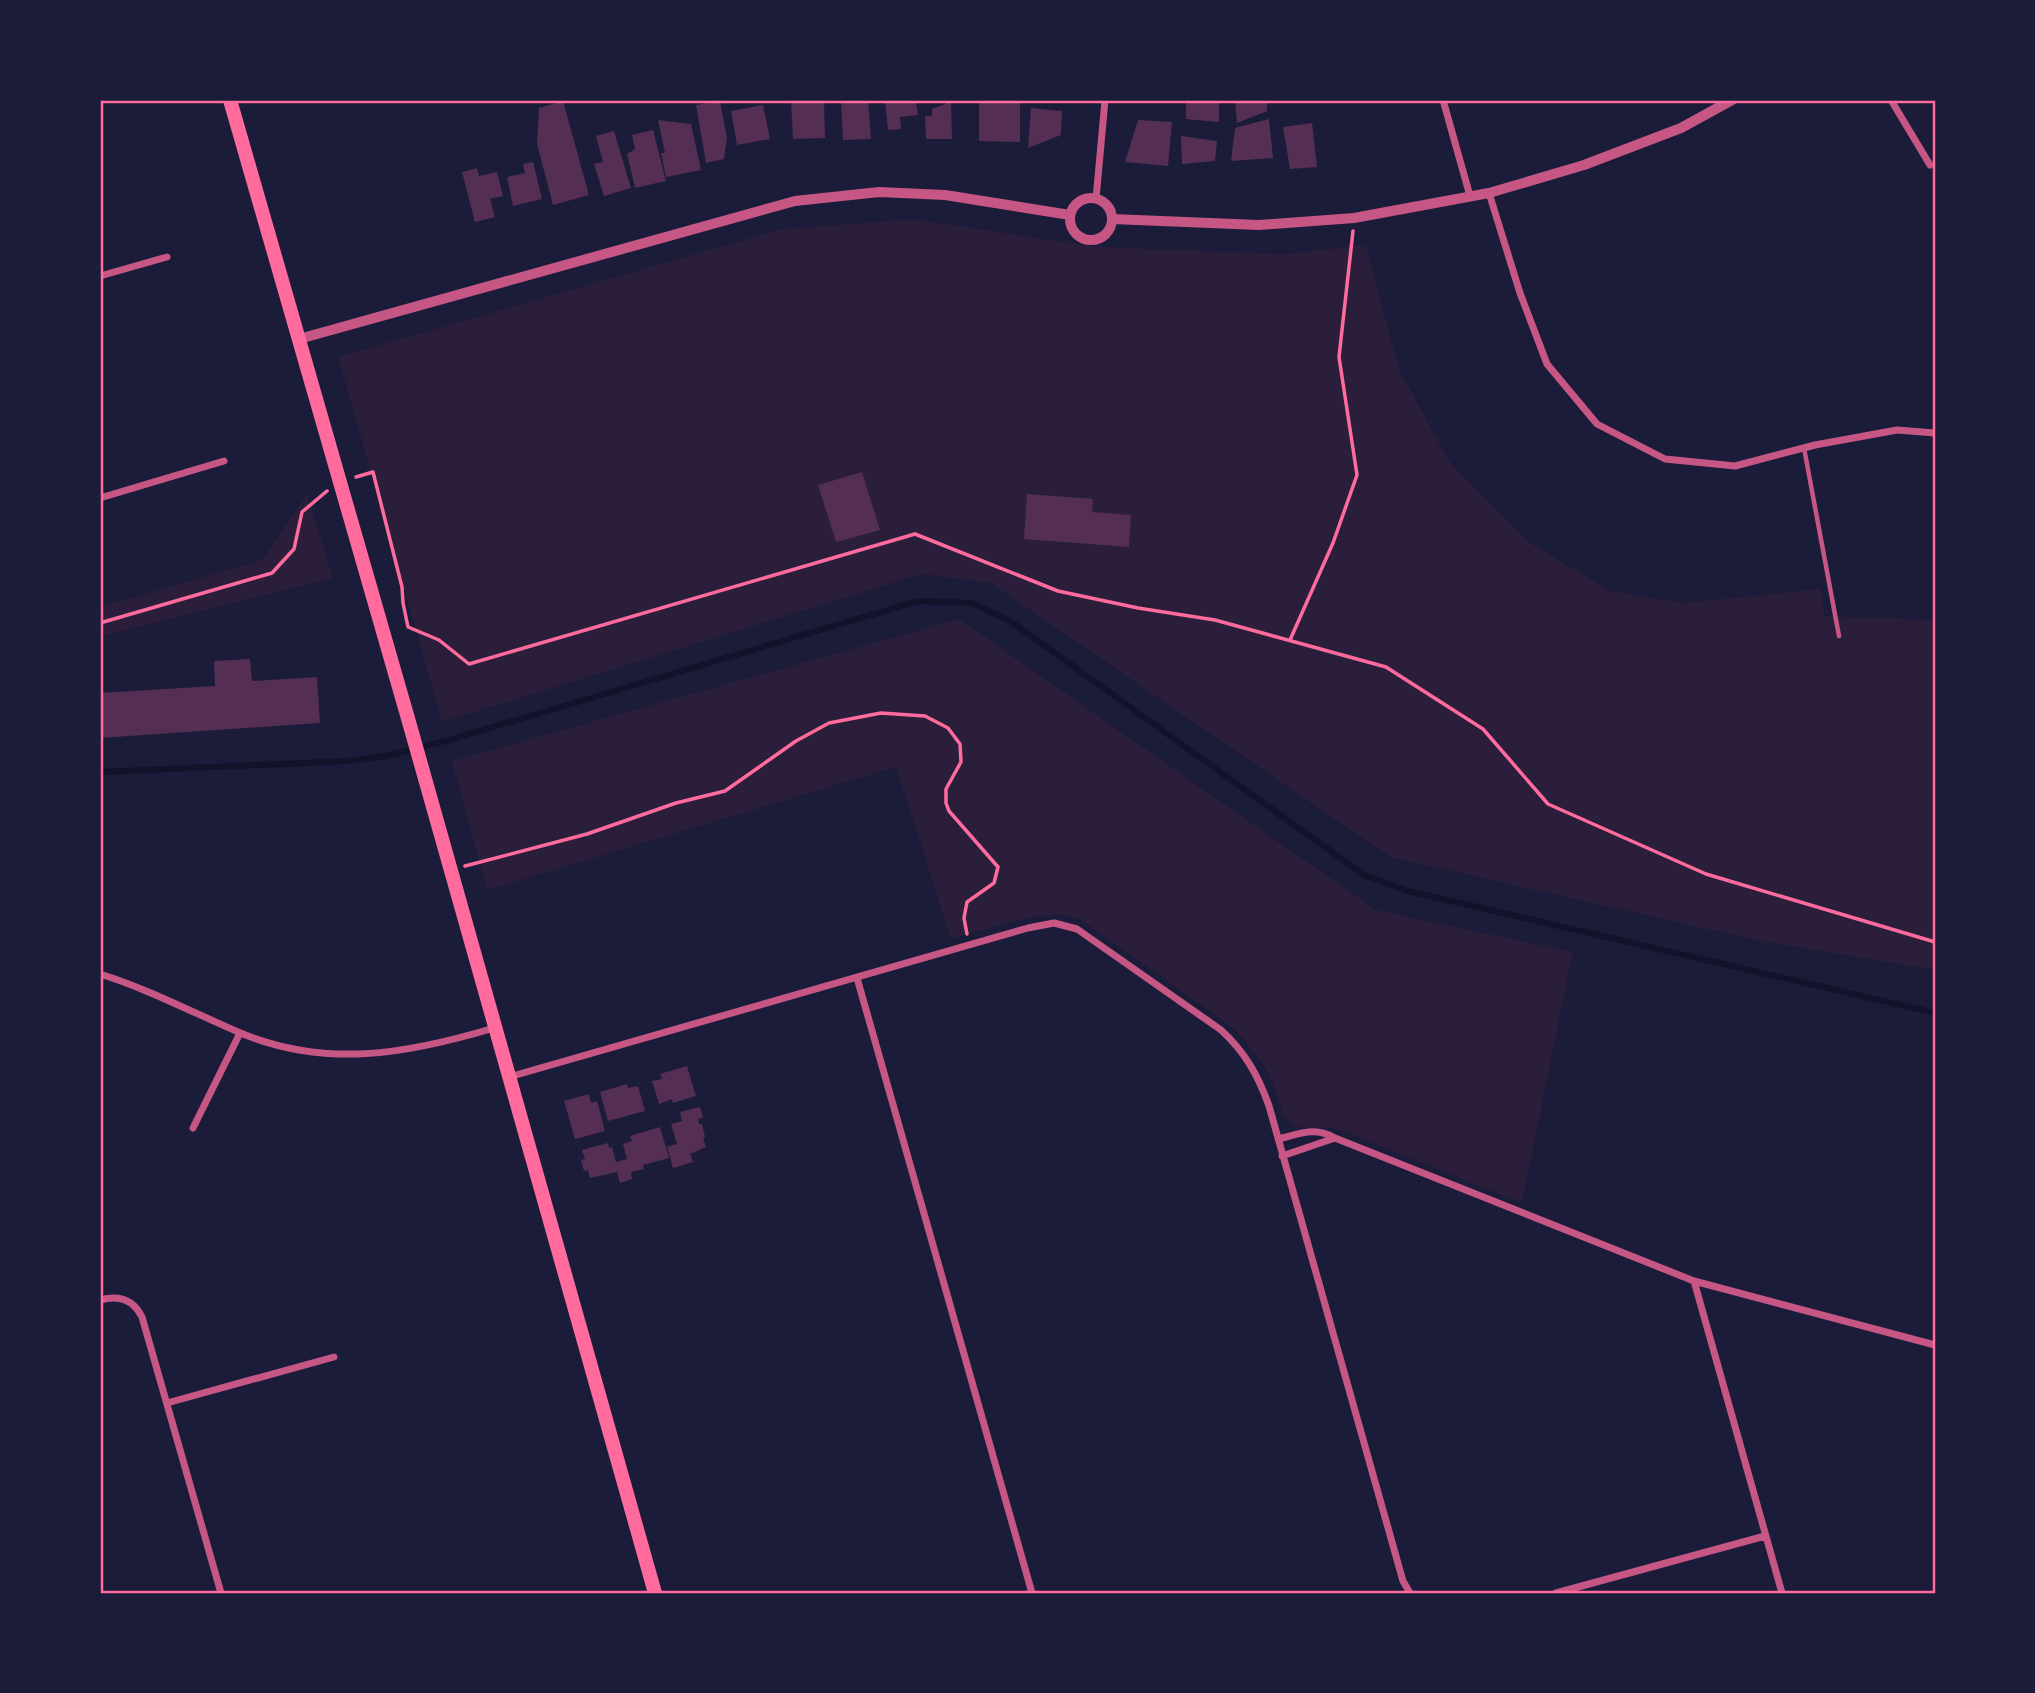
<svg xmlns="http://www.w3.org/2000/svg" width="2035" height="1693" font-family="'PT Sans Narrow',sans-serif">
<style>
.green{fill:#2a1e3b}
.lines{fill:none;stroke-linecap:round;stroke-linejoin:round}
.stream{stroke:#12122b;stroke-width:6}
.building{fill:#542f53}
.path{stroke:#ff6b9d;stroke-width:3.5}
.service{stroke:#c65784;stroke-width:4.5}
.minor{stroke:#c65784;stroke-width:7}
.tertiary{stroke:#c65784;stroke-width:10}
.primary{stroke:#ff6b9d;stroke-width:14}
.neatline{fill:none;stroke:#ff6b9d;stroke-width:2.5}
</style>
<rect width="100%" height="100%" fill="#1b1b3a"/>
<path class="green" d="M914,219L1096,247L1284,254L1366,245L1399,369L1449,461L1528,542L1611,591L1683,603L1821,589L1824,616L1935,620V970L1756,940L1390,857L991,583L922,574L442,722L338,357L782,229Z
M307,494L333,578L100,637V607L262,560Z
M959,619L1376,910L1573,952L1522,1203L1345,1132L1332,1128H1302L1293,1125L1282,1113L1276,1091L1264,1065L1235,1029L1078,918C1039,907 990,929 951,939L896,767L487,890L452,761Z"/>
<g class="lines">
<path class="stream" d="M100,772L348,761L386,756L449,740L918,601L972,603L1010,621L1364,875L1408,891L1935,1013"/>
</g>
<path class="building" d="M791,100H824L825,138L793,139Z
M841,100H868L871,139L843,140Z
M885,100H916L918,115L900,117L901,129L888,130Z
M979,100H1020V142L979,141Z
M1186,100H1219V122L1186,119Z
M1235,100H1267V111L1237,123Z
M563,101L589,195L553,205L537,144L539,108Z
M720,101L727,138L724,159L706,163L696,105Z
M951,102L952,139H926L925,116H932V109Z
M763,105L770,139L737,145L731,111Z
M1031,108L1062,111L1061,135L1028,148Z
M1269,119L1273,158L1231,161L1235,128Z
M658,120L691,124L701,170L666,177L661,153H665Z
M1138,120L1172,122L1168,166L1125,162Z
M1312,123L1317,167L1290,169L1283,127Z
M653,130L666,181L635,188L627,154L635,149L632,135Z
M614,131L631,188L604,196L594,164L603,162L596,136Z
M1181,136L1217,141L1215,161L1182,164Z
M533,162L542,199L513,206L507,177L525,173L523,164Z
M477,168L479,176L497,172L503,196L490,199L495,217L475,222L462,172Z
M862,472L880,530L836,542L818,485Z
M1027,494L1093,499L1092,512L1131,515L1129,547L1024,539Z
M250,659L252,681L317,677L320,723L100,738V693L215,686L214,661Z
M687,1066L696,1096L673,1103L672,1099L659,1104L652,1081L662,1079L660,1074Z
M627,1084L628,1088L638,1086L645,1111L608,1121L600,1092Z
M589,1094L591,1103L597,1101L605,1131L575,1139L564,1101Z
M700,1107L703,1118L698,1119L699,1124H702L705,1137L703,1138L706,1147L690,1154L693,1162L673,1168L667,1147L677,1144L671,1124L682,1121L680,1112Z
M660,1127L669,1158L643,1165L644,1169L631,1172L632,1179L620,1183L617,1172L590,1178L588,1170L584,1171L581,1160L585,1159L582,1150L608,1143L609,1148L612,1147L616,1162L627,1159L623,1144L632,1141L630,1136Z"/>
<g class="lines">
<path class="path" d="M356,477L373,472L402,587L403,603L408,627L439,640L469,664L915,534L1058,591L1138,608L1215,620L1386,667L1483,729L1548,804L1706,874L1935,942
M100,623L272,573L294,549L302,512L327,491
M1290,640L1333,543L1357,475L1339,357L1353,231
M465,866L587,834L676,803L725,791L796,741L829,723L881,713L925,716L948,728L960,744L961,762L946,789V803L949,811L998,867L994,883L967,902L964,918L967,934"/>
<path class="service" d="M1804,448L1839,636"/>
<path class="minor" d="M1443,100L1470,196
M1891,100L1930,165
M1489,193L1520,293L1547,364L1597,424L1665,459L1735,466L1815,445L1897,430L1935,433
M1096,199L1105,100
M100,276L167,257
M100,498L224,461
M100,974C148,989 192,1012 238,1032C326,1069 407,1054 494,1028
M857,978L1032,1593
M509,1077L1028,928L1054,923L1077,929L1221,1030C1245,1052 1258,1075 1269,1106L1403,1581L1410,1593
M193,1128L240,1033
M1278,1139C1299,1134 1315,1126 1335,1138L1694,1281L1935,1345
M1282,1156L1335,1138
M1694,1281L1782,1593
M100,1300C119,1295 133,1299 142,1317L221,1593
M167,1403L334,1357
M1556,1593L1765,1536"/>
<path class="tertiary" d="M1070 219a21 21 0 1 1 42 0a21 21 0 1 1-42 0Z
M1112,219L1259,225L1354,218L1489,193L1584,165L1681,128L1732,100
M299,339L795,201L879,192L945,195L1070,215"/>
<path class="primary" d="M230,100L409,722L655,1593"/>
</g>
<rect width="2035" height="1693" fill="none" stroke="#1b1b3a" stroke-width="203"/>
<rect x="102" y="102" width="1832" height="1490" class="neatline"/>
</svg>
